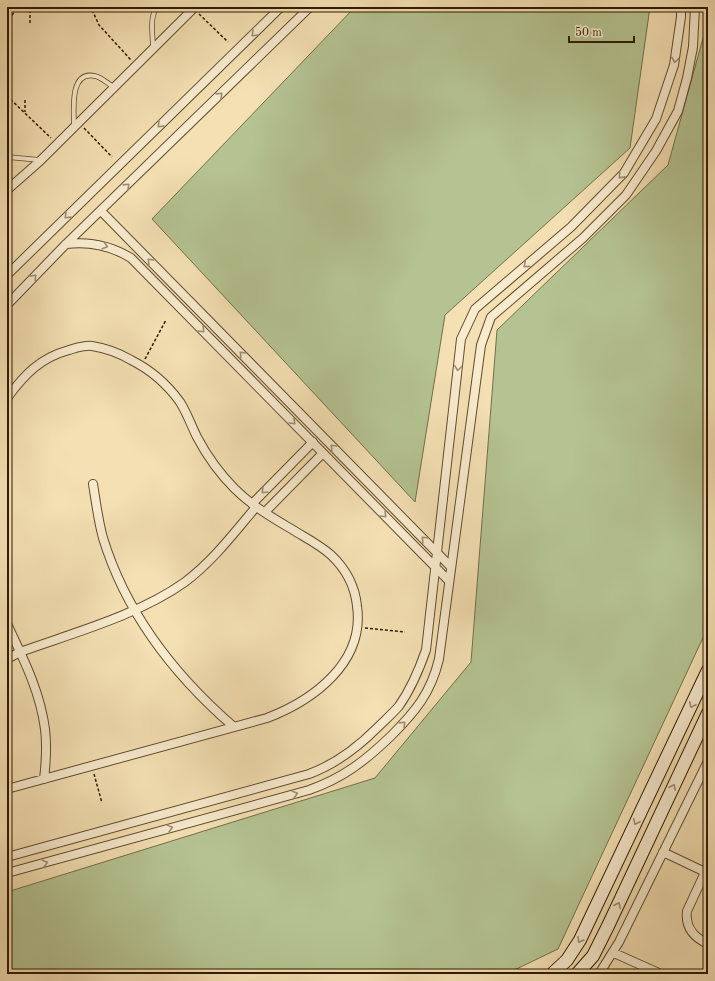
<svg xmlns="http://www.w3.org/2000/svg" width="715" height="981" font-family="'Old Standard TT',serif">
<style>
.grass{fill:#b5c392;stroke:#726f4a}
.lines{fill:none;stroke-linecap:round;stroke-linejoin:round}
.lane-casing{stroke:#604c2e;stroke-width:5.5}
.street-casing{stroke:#604c2e;stroke-width:10}
.secondary-casing{stroke:#2f1b01;stroke-width:14}
.path{stroke:#2f1b01;stroke-width:1.5;stroke-dasharray:3 2;stroke-linecap:butt}
.lane{stroke:#f8ebce;stroke-width:4}
.street{stroke:#f8ebce;stroke-width:8}
.secondary{stroke:#f8ebce;stroke-width:12}
.oneway{stroke:#9e8d72}
</style>
<rect width="100%" height="100%" fill="#f4e0b3"/>
<filter id="stains"><feTurbulence type="fractalNoise" baseFrequency=".005" numOctaves="4"/><feColorMatrix values="0 0 0 0 .2 0 0 0 0 .09 0 0 0 0 .02 0 0 0 .5 -.17"/></filter>
<radialGradient id="worn" r=".72"><stop offset=".6" stop-color="#630" stop-opacity="0"/><stop offset="1" stop-color="#630" stop-opacity=".3"/></radialGradient>
<path class="grass" d="M355,7H650L630,148L445,315L415,502L152,219Z
M708,20V627L558,949L506,974H7V892L375,778L471,662L497,330L668,165Z"/>
<g class="lines">
<g class="lane-casing">
<path id="lane" d="M153,48C153,35 149,18 157,7
M74,126C74,111 69,70 95,76C101,77 108,84 114,87
M7,157L40,160"/>
</g>
<g class="street-casing">
<path id="street" d="M7,190L40,161L195,7
M101,211L451,567
M66,244C90,241 110,245 131,258L449,581
M7,275L281,7
M7,305L66,244L310,7
M7,398C25,374 40,358 69,350C76,348 85,345 92,346C105,348 119,353 131,360C151,370 167,384 180,402C187,413 191,425 197,437C207,456 220,474 235,489C252,506 273,518 293,530C306,538 320,545 331,555C346,569 355,587 357,606C365,662 314,700 267,718L7,789
M93,484C96,502 98,520 103,538C126,613 175,676 234,727
M252,504L313,442
M265,512L323,453
M7,624C23,658 40,691 45,729C47,745 46,762 44,779
M7,659L20,652C73,633 139,615 185,582C213,561 234,533 256,507
M663,852L705,872
M7,857L309,774C336,764 357,748 377,728C384,721 392,714 399,706C411,689 419,670 426,650L461,339L475,309L571,227L624,173L656,119L674,65L681,17V7
M708,866L687,911C685,927 693,937 708,944
M7,873L309,790C343,778 365,761 391,736C415,712 431,693 439,659L481,345L491,317L583,238L626,195L656,151L678,111L687,78L693,47L695,7
M614,953L661,974
M599,974L619,942L708,761"/>
</g>
<g class="secondary-casing">
<path id="secondary" d="M552,974L567,960L580,940L708,670
M577,974L593,956L608,926L708,713"/>
</g>
<path class="path" d="M88,7L93,12L99,25L131,60
M199,14L228,42
M30,23V7
M7,24L17,7
M7,96L51,138
M25,100V112
M84,128L112,157
M145,359L166,320
M365,628L405,632
M94,774L102,803"/>
<use href="#lane" class="lane"/>
<use href="#street" class="street"/>
<use href="#secondary" class="secondary"/>
</g>
<defs><path id="oneway-chevron" d="M-2-3.5L2.5 0L-2 3.5" fill="none" stroke-width="1.6" stroke-linecap="round" stroke-linejoin="round"/></defs>
<g class="oneway">
<use href="#oneway-chevron" transform="translate(254 34) rotate(136)"/>
<use href="#oneway-chevron" transform="translate(675 60) rotate(99)"/>
<use href="#oneway-chevron" transform="translate(220 95) rotate(-44)"/>
<use href="#oneway-chevron" transform="translate(160 125) rotate(136)"/>
<use href="#oneway-chevron" transform="translate(621 176) rotate(132)"/>
<use href="#oneway-chevron" transform="translate(127 186) rotate(-44)"/>
<use href="#oneway-chevron" transform="translate(67 216) rotate(136)"/>
<use href="#oneway-chevron" transform="translate(105 246) rotate(16)"/>
<use href="#oneway-chevron" transform="translate(150 261) rotate(-135)"/>
<use href="#oneway-chevron" transform="translate(526 265) rotate(140)"/>
<use href="#oneway-chevron" transform="translate(34 277) rotate(-46)"/>
<use href="#oneway-chevron" transform="translate(202 330) rotate(45)"/>
<use href="#oneway-chevron" transform="translate(242 354) rotate(-135)"/>
<use href="#oneway-chevron" transform="translate(458 368) rotate(97)"/>
<use href="#oneway-chevron" transform="translate(293 422) rotate(45)"/>
<use href="#oneway-chevron" transform="translate(333 447) rotate(-135)"/>
<use href="#oneway-chevron" transform="translate(264 491) rotate(135)"/>
<use href="#oneway-chevron" transform="translate(384 515) rotate(45)"/>
<use href="#oneway-chevron" transform="translate(424 539) rotate(-135)"/>
<use href="#oneway-chevron" transform="translate(692 705) rotate(115)"/>
<use href="#oneway-chevron" transform="translate(403 724) rotate(-44)"/>
<use href="#oneway-chevron" transform="translate(673 787) rotate(-65)"/>
<use href="#oneway-chevron" transform="translate(295 794) rotate(-15)"/>
<use href="#oneway-chevron" transform="translate(636 822) rotate(115)"/>
<use href="#oneway-chevron" transform="translate(170 828) rotate(-15)"/>
<use href="#oneway-chevron" transform="translate(45 863) rotate(-15)"/>
<use href="#oneway-chevron" transform="translate(618 905) rotate(-64)"/>
<use href="#oneway-chevron" transform="translate(580 940) rotate(121)"/>
</g>
<rect width="715" height="981" fill="none" stroke="#f4e0b3" stroke-width="24"/>
<rect x="8" y="8" width="699" height="965" fill="none" stroke="#2f1b01" stroke-width="2"/>
<rect x="12" y="12" width="691" height="957" fill="none" stroke="#2f1b01"/>
<path d="M569 36v6h65v-6" fill="none" stroke="#2f1b01" stroke-width="2"/>
<text x="575" y="36" font-size="12" fill="#2f1b01" stroke="#f8ebce" stroke-width="3" paint-order="stroke">50 m</text>
<rect width="100%" height="100%" filter="url(#stains)"/>
<rect width="100%" height="100%" fill="url(#worn)"/>
</svg>
